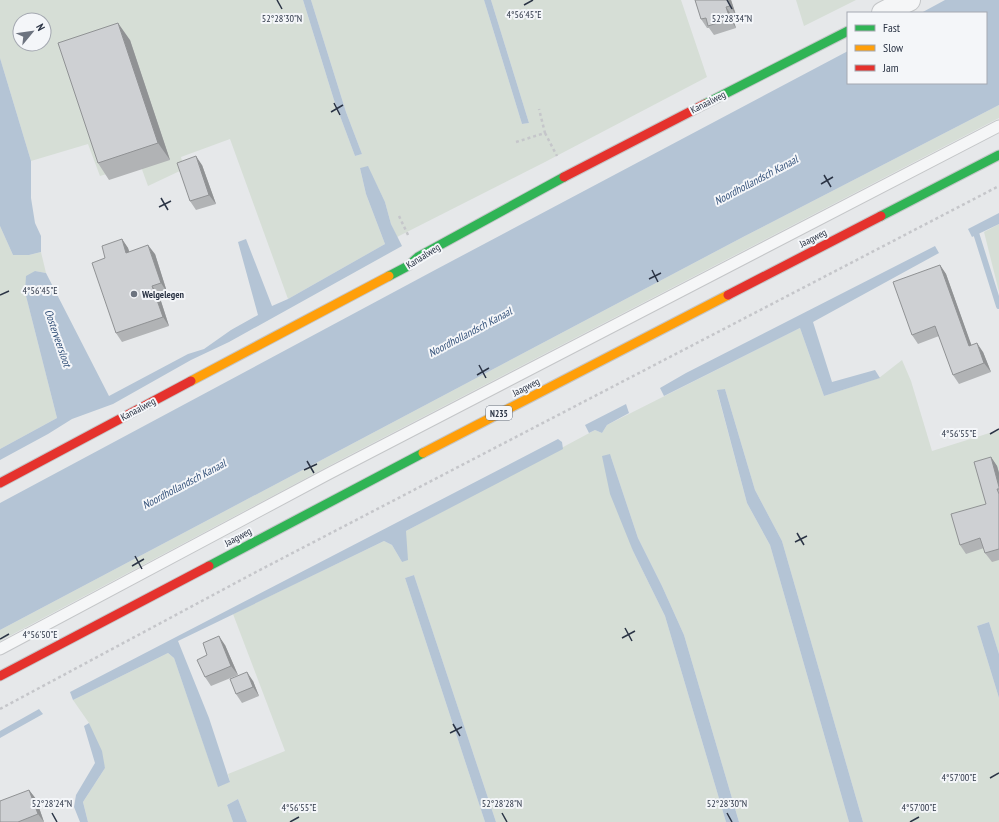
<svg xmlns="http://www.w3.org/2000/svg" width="999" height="822" font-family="'PT Sans Narrow',sans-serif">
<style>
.green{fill:#d6ded6;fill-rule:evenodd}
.water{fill:#b4c4d5}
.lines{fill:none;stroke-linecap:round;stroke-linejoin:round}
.stream{stroke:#b4c4d5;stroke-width:6}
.lane-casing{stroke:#c4c6c8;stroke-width:13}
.street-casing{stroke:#c4c6c8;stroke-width:24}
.fast-casing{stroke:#c4c6c8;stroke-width:11}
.slow-casing{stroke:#c4c6c8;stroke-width:11}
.jam-casing{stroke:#c4c6c8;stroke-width:11}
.path{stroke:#c5c6ca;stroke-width:2.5;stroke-dasharray:3 3;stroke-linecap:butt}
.lane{stroke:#f5f6f7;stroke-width:11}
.street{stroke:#f5f6f7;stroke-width:22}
.fast{stroke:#30b455;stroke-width:9}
.slow{stroke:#ff9f0a;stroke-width:9}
.jam{stroke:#e5322d;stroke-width:9}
.wall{fill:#b1b3b5}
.shaded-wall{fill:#909294}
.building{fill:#ced0d3;stroke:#909294}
.ticks{fill:none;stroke:#2b3445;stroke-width:1.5}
.poi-dot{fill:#6c737f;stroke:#f4f6f9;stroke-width:1.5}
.labels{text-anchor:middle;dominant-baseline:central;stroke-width:4;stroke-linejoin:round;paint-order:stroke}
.shield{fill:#f4f6f9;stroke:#676e7b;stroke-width:1}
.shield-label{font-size:9px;font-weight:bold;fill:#2b3445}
.street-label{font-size:10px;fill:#2b3445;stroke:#f4f6f9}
.poi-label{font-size:10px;font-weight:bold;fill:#2b3445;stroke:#f4f6f9;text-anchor:start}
.water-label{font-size:11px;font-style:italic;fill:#34527a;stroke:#f4f6f9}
.ticks-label{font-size:10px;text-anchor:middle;fill:#2b3445;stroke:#f4f6f9;stroke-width:4;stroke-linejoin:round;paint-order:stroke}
</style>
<rect width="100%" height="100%" fill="#e6e8ea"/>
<path class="green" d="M0,0H303L334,100L355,156L362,154L346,112L311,0H484L522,124L529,123L491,0H681L707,77L545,162L397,237L391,224L385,202L368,167L360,168L366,194L385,244L288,299L230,139L181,157L184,169L148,186L140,164L100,176L88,144L31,161L0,58ZM20,20H44V44H20Z
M796,0H856L804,26Z
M999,105V118L340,460L0,641V630L743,237Z
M999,224V292L984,232Z
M0,226L13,255H29L41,252L46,273L35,271L25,292L57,418L0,449Z
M800,328L824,396L879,378L902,360L911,381L932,451L999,430V654L989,622L977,626L999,698V822H863L782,541L755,490L725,389L717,391L747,503L770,545L849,822H739L684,635L662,586L638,538L610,454L633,551L665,616L726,822H496L414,575L405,578L485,822H247L238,799L227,805L233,822H88L83,802L105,768L89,723L73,700L168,653L174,658L218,786L230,782L228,774L285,751L233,614L384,541L392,545L402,562L406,531L595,430L602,433L607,425Z"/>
<path class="water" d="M303,0H311L346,112L362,154L355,156L334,100Z
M484,0H491L529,123L522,124Z
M945,0H999V105L743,237L0,630V503L435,270L848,51V83H986V13H921Z
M0,58L31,161V198L35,223L41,236V252L29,255H13L0,226Z
M368,166L385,202L391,224L402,246L229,342L191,360L113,404L72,419L48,434L0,460V449L57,418L25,292L26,276L35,271L46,273L109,396L188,354L204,349L231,330L258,315L238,242L246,239L272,306L288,299L385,244L366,194L360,168Z
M999,213V224L972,237L968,229Z
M935,246L939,253L813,322L832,382L875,370L880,378L824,396L800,328L664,396L660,388L686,373Z
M725,389L755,490L782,541L863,822H849L770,545L747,503L717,390Z
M626,404L629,413L607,425L602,433L595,430L589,433L585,425Z
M558,439L562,442L563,449L406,531L408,560L402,562L392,545L384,541L178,641L209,718L230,782L218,787L174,658L168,653L73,700L70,692Z
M610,454L638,538L662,586L684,635L739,822H726L665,616L633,551L610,494L602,456Z
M414,575L496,822H485L405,578Z
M989,622L999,654V698L977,626Z
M39,709L43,714L0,738V731Z
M89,723L102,751L105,768L83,802L88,822H80L74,807L76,795L95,763L84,726Z
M238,799L247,822H233L227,805Z"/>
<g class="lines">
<path class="stream" d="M976,233L999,306"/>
<g class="lane-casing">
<path id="lane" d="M0,649L328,474L999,126"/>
</g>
<g class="street-casing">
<path id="street" d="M883,13L909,0"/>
</g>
<g class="fast-casing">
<path id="fast" d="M705,104L848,31
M881,216L999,155
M389,276L408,266L418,257L564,177
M209,566L423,453"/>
</g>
<g class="slow-casing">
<path id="slow" d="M191,381L389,276
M423,453L728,295"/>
</g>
<g class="jam-casing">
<path id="jam" d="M564,177L705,104
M728,295L881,216
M0,483L191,381
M0,676L209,566"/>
</g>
<path class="path" d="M545,133L557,156
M516,142L545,133L539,109
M399,216L409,237
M0,709L256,572L999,186"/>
<use href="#lane" class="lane"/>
<use href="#street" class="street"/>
<use href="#fast" class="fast"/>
<use href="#slow" class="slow"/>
<use href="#jam" class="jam"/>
</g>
<path class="wall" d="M695,0H731L736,15L732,16L736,28L714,35L709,28H707L701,19Z
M130,40L170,160L109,180L98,163Z
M202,165L216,204L196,210L190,201Z
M122,239L128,248L129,252L155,254L167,292L159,295L169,326L122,342L116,333L105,258Z
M940,265L946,274L971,345L983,352L991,372L959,384L953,375L939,336L918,344L912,335Z
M991,457L997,466L999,473V560L992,562L985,553L984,548L966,554L960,545L986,504Z
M225,645L238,675L211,686L205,677L207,655Z
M253,681L259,696L242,703L236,694Z
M29,790L36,799L44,822H0Z"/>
<path class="shaded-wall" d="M728,0H731L736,15L730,6Z
M726,7L732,16L736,28L730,19Z
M118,23L130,40L170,160L158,143Z
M196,156L202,165L216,204L209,195Z
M122,239L128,248L133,262L126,253Z
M148,245L155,254L167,292L161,283Z
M940,265L946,274L975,355L969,346Z
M152,286L159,295L169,326L163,317Z
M977,343L983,352L991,372L984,363Z
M991,457L997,466L999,473V487Z
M219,636L225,645L238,675L231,666Z
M247,672L253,681L259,696L253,687Z
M29,790L36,799L44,822L38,814Z"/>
<path class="building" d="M695,0H728L730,6L726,7L730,19L708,26L706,18L701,19Z
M118,23L158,143L98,163L58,43Z
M196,156L209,195L190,201L177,163Z
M122,239L126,253L148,245L161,283L152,286L163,317L116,333L92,263L105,258L102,246Z
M940,265L969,346L977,343L984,363L953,375L935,326L912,335L893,282Z
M991,457L999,487V489H997L999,494V549L985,553L980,538L960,545L951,514L986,504L974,462Z
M219,636L231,666L205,677L197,660L207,655L203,643Z
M247,672L253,687L236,694L230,679Z
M29,790L38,814L18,822H0V801Z"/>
<path class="ticks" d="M277,0L282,9M727,0L732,9M524,5L533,0M334,103L340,115M331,112L343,105M824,175L831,187M821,184L833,177M161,198L168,210M159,207L171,201M652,270L658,282M649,279L661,273M0,295L9,291M479,365L486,378M477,375L489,368M990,434L999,429M307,461L314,473M304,470L317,464M797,533L804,545M795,542L807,536M135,556L142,569M132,566L144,559M625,628L632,641M622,638L635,631M0,639L9,634M453,724L460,736M450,733L462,727M990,778L999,773M52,813L57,822M502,813L507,822M727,813L732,822M290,822L299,817M910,822L919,817"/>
<circle class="poi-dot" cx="134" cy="294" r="4"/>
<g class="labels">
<rect class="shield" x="486" y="406" width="26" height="14" rx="3"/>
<g class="shield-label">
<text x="499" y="413">N235</text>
</g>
<g class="street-label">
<text transform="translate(708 102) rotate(-27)">Kanaalweg</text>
<text transform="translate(813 238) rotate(-27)">Jaagweg</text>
<text transform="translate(423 256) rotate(-32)">Kanaalweg</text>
<text transform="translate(526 387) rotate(-27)">Jaagweg</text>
<text transform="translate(138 409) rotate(-28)">Kanaalweg</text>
<text transform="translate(238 537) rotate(-28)">Jaagweg</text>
</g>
<g class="poi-label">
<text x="142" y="294">Welgelegen</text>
</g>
<g class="water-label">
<text transform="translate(756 180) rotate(-28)">Noordhollandsch Kanaal</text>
<text transform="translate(470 332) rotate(-28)">Noordhollandsch Kanaal</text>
<text transform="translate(58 338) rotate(71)">Oosterveersloot</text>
<text transform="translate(184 484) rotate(-28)">Noordhollandsch Kanaal</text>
</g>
</g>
<g class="ticks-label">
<text x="524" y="18">4°56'45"E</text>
<text x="282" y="22">52°28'30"N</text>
<text x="732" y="22">52°28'34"N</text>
<text x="40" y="294">4°56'45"E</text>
<text x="959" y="437">4°56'55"E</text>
<text x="40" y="638">4°56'50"E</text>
<text x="959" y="781">4°57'00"E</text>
<text x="52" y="807">52°28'24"N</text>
<text x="502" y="807">52°28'28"N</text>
<text x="727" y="807">52°28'30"N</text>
<text x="299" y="811">4°56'55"E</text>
<text x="919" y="811">4°57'00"E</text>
</g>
<rect x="847" y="12" width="140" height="72" fill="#f4f6f9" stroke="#a4a8b1"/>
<rect x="855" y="25" width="20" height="6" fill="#30b455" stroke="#a4a8b1"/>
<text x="883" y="32" font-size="12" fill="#2b3445">Fast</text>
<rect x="855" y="45" width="20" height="6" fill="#ff9f0a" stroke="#a4a8b1"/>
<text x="883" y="52" font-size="12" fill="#2b3445">Slow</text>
<rect x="855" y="65" width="20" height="6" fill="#e5322d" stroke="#a4a8b1"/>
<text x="883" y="72" font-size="12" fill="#2b3445">Jam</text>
<g transform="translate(32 32) rotate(61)"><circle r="19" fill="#f4f6f9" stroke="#a4a8b1"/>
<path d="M0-3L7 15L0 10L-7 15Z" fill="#6c737f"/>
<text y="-6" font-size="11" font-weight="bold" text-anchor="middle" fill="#2b3445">N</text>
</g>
</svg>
